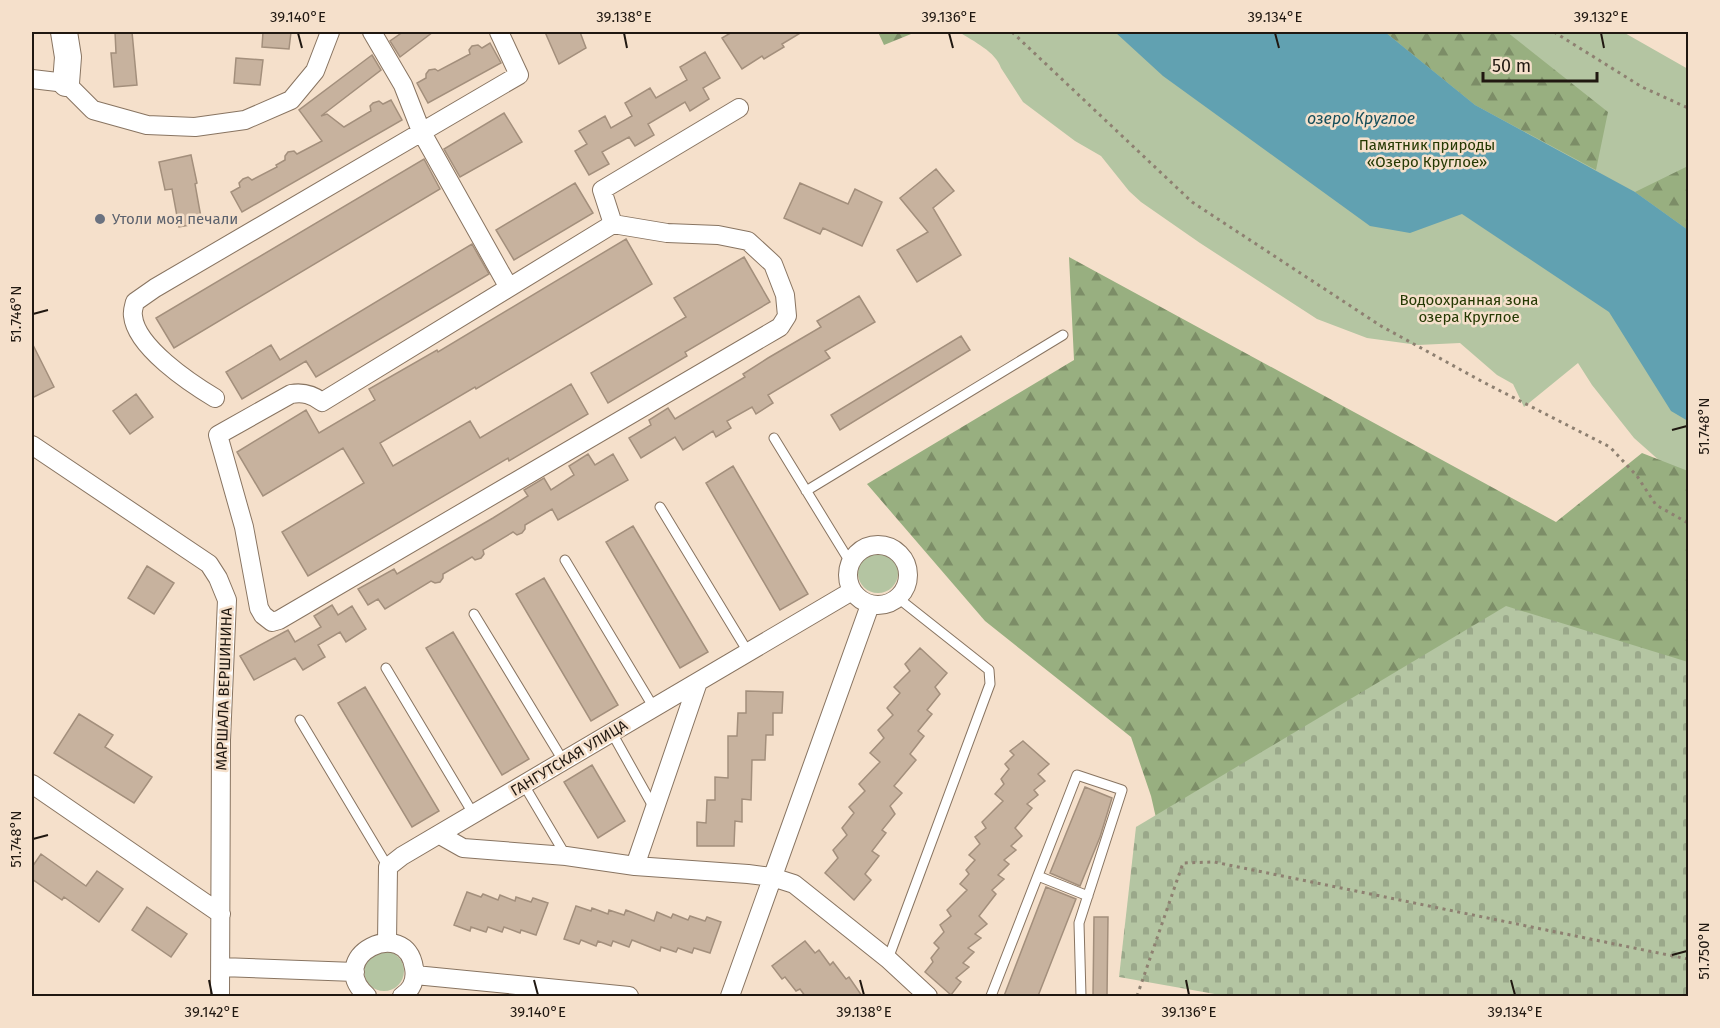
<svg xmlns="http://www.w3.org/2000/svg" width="1720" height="1028" font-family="'Fira Sans',sans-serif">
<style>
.green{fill:#b4c5a2}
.forest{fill:url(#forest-firs)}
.cemetery{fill:url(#cemetery-stones)}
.water{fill:#61a1b1}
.building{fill:#c7b29e;stroke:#a38f7c;stroke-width:1.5}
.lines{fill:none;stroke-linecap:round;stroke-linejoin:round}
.lane-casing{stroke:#887461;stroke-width:11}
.street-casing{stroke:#887461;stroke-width:20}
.secondary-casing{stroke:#887461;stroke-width:28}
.path{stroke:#8e8071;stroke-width:3;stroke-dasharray:3 4.5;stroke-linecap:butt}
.lane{stroke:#fff;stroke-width:9}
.street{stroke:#fff;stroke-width:18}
.secondary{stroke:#fff;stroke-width:26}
.ticks{fill:none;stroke:#201811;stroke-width:2}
.worship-dot{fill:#6b7280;stroke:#f5e0cb;stroke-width:2}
.labels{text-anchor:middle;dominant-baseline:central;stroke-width:5;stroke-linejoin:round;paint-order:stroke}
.park-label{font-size:15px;fill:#253903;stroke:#f5e0cb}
.worship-label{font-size:15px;fill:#5b616d;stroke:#f5e0cb;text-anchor:start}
.street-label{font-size:15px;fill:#201811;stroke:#f5e0cb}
.water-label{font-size:16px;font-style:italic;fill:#174f5b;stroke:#f5e0cb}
.neatline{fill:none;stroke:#201811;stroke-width:2}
.ticks-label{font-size:15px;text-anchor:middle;fill:#201811}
</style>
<defs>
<pattern id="forest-firs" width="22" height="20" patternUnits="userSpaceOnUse" patternTransform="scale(1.5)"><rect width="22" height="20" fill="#98af80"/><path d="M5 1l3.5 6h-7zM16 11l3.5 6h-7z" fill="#7c8d67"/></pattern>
<pattern id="cemetery-stones" width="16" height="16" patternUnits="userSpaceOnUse" patternTransform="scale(1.5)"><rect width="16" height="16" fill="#b4c5a2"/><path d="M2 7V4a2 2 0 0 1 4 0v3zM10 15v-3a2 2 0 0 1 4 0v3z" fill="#9aa88a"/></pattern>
</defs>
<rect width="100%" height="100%" fill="#f5e0cb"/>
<path class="green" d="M959,32H1623L1688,69V486L1634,438L1592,385L1578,363L1524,407L1513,384L1497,375L1460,343L1418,345L1367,338L1317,319L1200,243L1141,202L1129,191L1101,156L1075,141L1023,102L1001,68C996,52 973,41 959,32Z
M858 573a20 20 0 1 1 40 0a20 20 0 1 1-40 0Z
M364 971a20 20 0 1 1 40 0a20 20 0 1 1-40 0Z"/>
<path class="forest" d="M878,32H916L884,45Z
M1385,32H1507L1608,112L1596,170L1475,105Z
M1688,166V230L1635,192Z
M1069,257L1556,522L1642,453L1688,471V943L1173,892L1151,796L1131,737L985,621L867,484L1074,360Z"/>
<path class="cemetery" d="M1506,606L1688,662V996H1226L1119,977L1136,827Z"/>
<path class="water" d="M1115,32H1385L1475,105L1635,192L1688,230V421L1671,411L1609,312L1462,214L1410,233L1370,226L1163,76Z"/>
<path class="building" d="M115,32H132L137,85L114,87L111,53H116Z
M263,32H291L289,49L262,47Z
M403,32H433L400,57L390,41Z
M545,32H580L586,48L559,64Z
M732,32H802L782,44L784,47L764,59L762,56L742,69L722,38Z
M490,43L501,63L428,103L417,83L426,78V74L429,70L435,69L438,71L470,54L469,50L472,46L478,45L482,48Z
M705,52L720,78L703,88L709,99L690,111L685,102L648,124L654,135L635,146L629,137L602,152L609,164L589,175L575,151L587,144L579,131L605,116L611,128L632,116L625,103L650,88L656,98L687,80L680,67Z
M372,55L381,70L321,116L327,114L344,127L371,111L370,106L373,103L379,101L383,104L391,100L402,120L242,212L231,192L240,187L239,183L243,179L248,177L252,180L277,167L276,165L285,160V156L288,152L294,151L297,154L322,141L299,110Z
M236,58L263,60L260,85L234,83Z
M504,113L522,142L460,177L444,149Z
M191,155L197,183L195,184L202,223L179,227L172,189L165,190L159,162Z
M424,159L440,189L174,348L156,318Z
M936,169L954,191L933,208L961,255L917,282L897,250L928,232L900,198Z
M575,183L593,213L514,260L496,230Z
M800,183L848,204L855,189L882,202L862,246L823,228L820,234L784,218Z
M626,239L652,284L476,389L475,387L380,443L393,466L470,421L480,438L571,384L588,414L509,461L508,458L308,576L282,532L364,483L343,448L263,496L237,452L306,410L319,433L375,400L369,389L437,350L438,352Z
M472,244L489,274L316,377L306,361L242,399L226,372L271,345L280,360Z
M744,257L770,302L685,352L687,356L608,403L591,373L686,317L674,298Z
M859,296L875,322L825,351L830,358L768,395L773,403L756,414L752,407L727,421L731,428L716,437L713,431L683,450L675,437L641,458L629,438L651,425L649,420L668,408L675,419L745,377L743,374L768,358L821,327L817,321Z
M961,336L970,350L840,430L831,415Z
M32,343L54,387L32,398Z
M136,394L153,417L130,434L113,411Z
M588,454L595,465L613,454L628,480L558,520L552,509L525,525V529L522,533L517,535L513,532L483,550L484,554L481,558L475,560L472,557L443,574V578L440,582L435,583L431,581L385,609L378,599L368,605L358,589L394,569L397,574L493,518L528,496L524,490L544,478L551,490L574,475L569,466Z
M733,466L808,594L780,610L706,483Z
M633,526L708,652L680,668L606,542Z
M147,566L174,583L154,614L128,598Z
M544,578L618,705L591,721L516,594Z
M332,605L338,615L352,606L366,629L346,642L340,632L318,645L325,657L303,670L295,658L254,680L240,656L288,630L295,642L321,627L314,616Z
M453,632L529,759L502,775L426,648Z
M920,648L947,673L935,687L940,694L927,710L932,714L918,731L924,736L910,754L916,760L894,786L902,793L890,806L895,814L882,830L886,833L872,851L879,856L865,874L871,880L854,900L825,873L838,858L833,850L847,835L842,828L854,813L849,807L865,791L859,784L880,762L870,753L884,738L878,730L893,715L887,708L900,693L894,687L910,671L905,664Z
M365,687L439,811L412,827L338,703Z
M746,691L783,692L782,713H773V735H766L765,760H752L751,800L742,799V822L735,821L734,846H697V822L706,823L707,800H715V777L728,778V736H737L738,713H746Z
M79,714L113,735L105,747L152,777L134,803L54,753Z
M1023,741L1049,764L1038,774L1045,781L1034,790L1038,795L1027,804L1032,808L1015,828L1022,836L1011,846L1016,850L1004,860L1009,864L998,875L1004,879L992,890L996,894L979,916L987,924L975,934L981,938L968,948L974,952L963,963L969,967L956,978L961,982L951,995L925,972L933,962L931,958L939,948L934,943L944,932L940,925L951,916L947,910L967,890L960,884L969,874L966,870L975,860L969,855L980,844L975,837L986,828L982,822L1003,801L995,794L1004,784L1001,779L1009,769L1005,764L1014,755L1010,751Z
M592,765L625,821L598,838L564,782Z
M1085,787L1112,798L1100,837L1080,886L1050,873Z
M41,854L86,886L97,871L123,889L99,922L64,897L62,900L32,879V867Z
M1046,887L1076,899L1038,996H1004Z
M467,892L481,897L483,894L498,900L500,895L515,901L516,897L531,902L533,898L548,903L536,935L521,930L520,933L504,927L502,932L488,927L486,932L471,927L470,931L454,925Z
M576,906L591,911L592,908L608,914L609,910L624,915L626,910L654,921L657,912L671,918L673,914L688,920L690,916L705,921L707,917L721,922L710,953L694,948L692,953L678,948L676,952L661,947L660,951L632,940L629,947L613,941L611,946L598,941L596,946L581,940L579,944L564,939Z
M147,907L187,934L171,957L132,930Z
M1094,917H1108L1107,996H1093Z
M805,941L815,953L819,950L830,965L833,962L846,979L849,977L862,996H805L800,989L796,991L785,977L782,979L772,966Z"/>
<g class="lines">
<g class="lane-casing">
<path id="lane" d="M774,438L850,562
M806,491L1063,335
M660,507L748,652
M565,560L654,708
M474,614L564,762
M386,668L474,815
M300,720L388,867
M612,733L654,808
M524,785L566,856
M1038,876L1088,896
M888,959L990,684L989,670L898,598
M991,996L1077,775L1122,790L1079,923L1081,996"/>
</g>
<g class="street-casing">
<path id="street" d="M372,32L403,85L421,131L508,286
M32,79L66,83L93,110L147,125L195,127L245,120L291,100L315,71L330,32
M613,224L667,233L718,235L748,241L773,264L785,295L787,316L780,327L279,620L272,622L263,615L259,608L244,527L218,435L291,394C303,392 312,394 322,402Z
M613,224L602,190L739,108
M215,398C190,383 136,347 133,316C132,311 134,306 135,302L155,288L519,75L499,32
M32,445L209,564L218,578L227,600L221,740L220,996
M848 575a30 30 0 1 1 60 0a30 30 0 1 1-60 0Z
M32,784L221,914
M440,835L463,848L566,856L635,866L748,874L772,877L794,884L888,959L928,996
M635,866L698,682
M387,942L388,867L402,856L852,591
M221,967L355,972
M415,975L629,996
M367,996C323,956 406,915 414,968C416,979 412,990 402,996
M730,996L870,605"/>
</g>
<g class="secondary-casing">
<path id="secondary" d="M64,32L68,57L66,83"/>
</g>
<path class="path" d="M1012,32L1192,202L1381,326L1483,382L1610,447L1637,476L1656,505L1688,523
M1554,32L1642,87L1688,108
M1137,996L1183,863L1214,862L1688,959"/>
<use href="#lane" class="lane"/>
<use href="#street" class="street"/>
<use href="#secondary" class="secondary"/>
</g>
<path class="ticks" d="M298,33L302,48M624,33L627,48M949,33L953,48M1275,33L1279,48M1601,33L1604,48M33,314L48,310M1672,430L1687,426M33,839L48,835M1672,955L1687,951M209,980L212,995M534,980L538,995M860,980L864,995M1186,980L1189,995M1511,980L1515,995"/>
<circle class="worship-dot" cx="100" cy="219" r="6"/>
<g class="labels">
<g class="park-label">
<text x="1427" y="145">Памятник природы<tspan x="1427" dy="17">«Озеро Круглое»</tspan></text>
<text x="1469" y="300">Водоохранная зона<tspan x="1469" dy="17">озера Круглое</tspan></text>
</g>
<g class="worship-label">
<text x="112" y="219">Утоли моя печали</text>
</g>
<g class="street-label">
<text transform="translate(224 689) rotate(-88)">МАРШАЛА ВЕРШИНИНА</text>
<text transform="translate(569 758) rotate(-31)">ГАНГУТСКАЯ УЛИЦА</text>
</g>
<g class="water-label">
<text x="1361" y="118">озеро Круглое</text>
</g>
</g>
<rect width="1720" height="1028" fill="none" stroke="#f5e0cb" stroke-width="66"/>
<path d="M1483 72v9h114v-9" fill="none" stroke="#201811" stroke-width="3"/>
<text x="1492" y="72" font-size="18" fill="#201811" stroke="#f5e0cb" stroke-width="4.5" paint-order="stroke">50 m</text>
<rect x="33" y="33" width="1654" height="962" class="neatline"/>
<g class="ticks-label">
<text x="298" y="22">39.140°E</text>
<text x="624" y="22">39.138°E</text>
<text x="949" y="22">39.136°E</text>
<text x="1275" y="22">39.134°E</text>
<text x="1601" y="22">39.132°E</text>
<text transform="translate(16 314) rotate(-90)" y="5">51.746°N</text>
<text transform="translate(1704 426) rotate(-90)" y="5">51.748°N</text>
<text transform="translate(16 839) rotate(-90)" y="5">51.748°N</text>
<text transform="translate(1704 951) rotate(-90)" y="5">51.750°N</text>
<text x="212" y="1017">39.142°E</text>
<text x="538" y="1017">39.140°E</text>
<text x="864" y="1017">39.138°E</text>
<text x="1189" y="1017">39.136°E</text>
<text x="1515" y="1017">39.134°E</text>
</g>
</svg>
